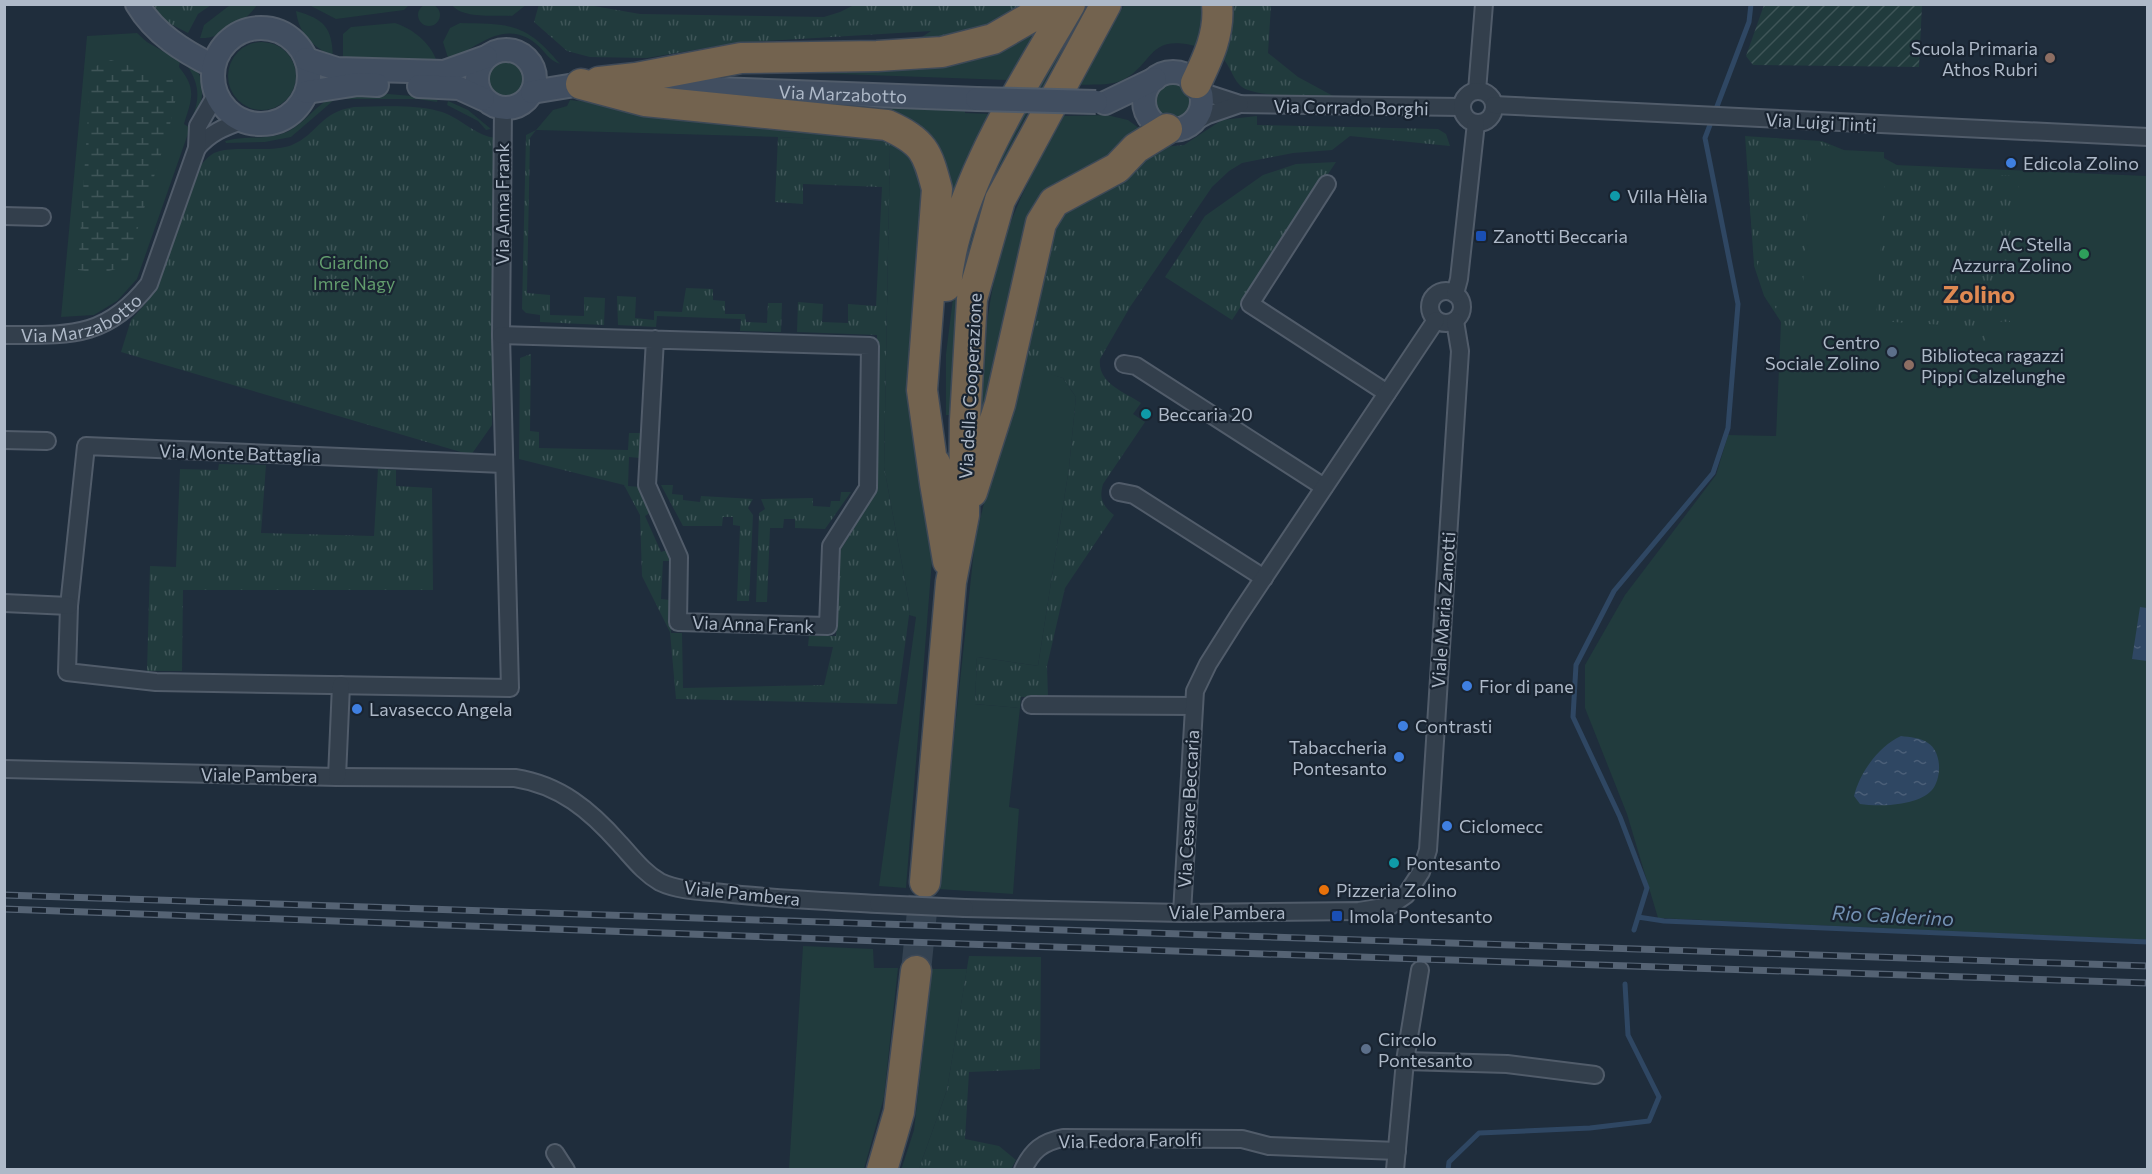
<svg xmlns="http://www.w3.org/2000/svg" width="2152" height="1174" font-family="Commissioner,sans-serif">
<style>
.grass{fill:#213b3d}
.wetland{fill:url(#wetland-marsh)}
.park{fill:url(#park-tufts)}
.garden{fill:url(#garden-furrows)}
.water{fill:url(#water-ripples)}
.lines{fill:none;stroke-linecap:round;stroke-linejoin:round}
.stream{stroke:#2f4763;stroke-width:5}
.highway-tunnel{stroke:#344251;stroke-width:30;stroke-dasharray:30 15;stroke-linecap:butt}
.street-casing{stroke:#515c6a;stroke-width:20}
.secondary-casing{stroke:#515c6a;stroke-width:26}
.highway-casing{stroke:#3e4957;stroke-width:33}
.street{stroke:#333f4c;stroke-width:16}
.secondary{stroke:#414e60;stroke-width:22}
.highway{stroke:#73634f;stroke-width:30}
.rail-casing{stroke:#556374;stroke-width:7}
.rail{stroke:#192431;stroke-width:4.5;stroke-dasharray:14;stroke-linecap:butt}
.street-bridge-casing{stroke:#515c6a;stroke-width:20;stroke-linecap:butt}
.secondary-bridge-casing{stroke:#515c6a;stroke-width:26;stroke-linecap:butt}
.street-bridge{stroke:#333f4c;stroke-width:16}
.secondary-bridge{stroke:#414e60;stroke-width:22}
.education-dot{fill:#8d6e63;stroke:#192431;stroke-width:2}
.shop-dot{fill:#3f7fe0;stroke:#192431;stroke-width:2}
.culture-dot{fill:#0f9aa8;stroke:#192431;stroke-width:2}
.transit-dot{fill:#1a4fb4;stroke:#192431;stroke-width:2}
.leisure-dot{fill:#2e9e5b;stroke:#192431;stroke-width:2}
.service-dot{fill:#5c6f8a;stroke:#192431;stroke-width:2}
.food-dot{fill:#e8710a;stroke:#192431;stroke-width:2}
.labels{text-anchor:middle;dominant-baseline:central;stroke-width:4.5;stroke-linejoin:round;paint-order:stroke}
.poi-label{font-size:18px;fill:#aeb9c8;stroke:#192431;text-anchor:start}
.street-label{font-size:18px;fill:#aeb9c8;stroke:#192431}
.park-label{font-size:18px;fill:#629c6d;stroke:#192431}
.water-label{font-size:20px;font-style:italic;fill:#7391b3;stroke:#192431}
.district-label{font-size:24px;font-weight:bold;fill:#df8952;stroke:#192431}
</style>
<defs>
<pattern id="wetland-marsh" width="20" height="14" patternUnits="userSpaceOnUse" patternTransform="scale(1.5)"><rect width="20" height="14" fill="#213b3d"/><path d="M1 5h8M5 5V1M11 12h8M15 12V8" fill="none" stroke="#3f5558"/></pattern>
<pattern id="park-tufts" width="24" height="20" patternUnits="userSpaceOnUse" patternTransform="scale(1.5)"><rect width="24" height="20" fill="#213b3d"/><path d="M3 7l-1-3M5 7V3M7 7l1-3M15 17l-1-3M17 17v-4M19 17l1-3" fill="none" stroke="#3f5558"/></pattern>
<pattern id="garden-furrows" width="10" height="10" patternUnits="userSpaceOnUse" patternTransform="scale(1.5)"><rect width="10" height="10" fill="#213b3d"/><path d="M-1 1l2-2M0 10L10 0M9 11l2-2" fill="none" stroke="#3f5558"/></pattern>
<pattern id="water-ripples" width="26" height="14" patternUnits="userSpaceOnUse" patternTransform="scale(1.5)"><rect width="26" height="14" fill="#2f4763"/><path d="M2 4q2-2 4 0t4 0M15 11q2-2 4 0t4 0" fill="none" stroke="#4b5f78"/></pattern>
</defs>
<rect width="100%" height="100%" fill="#1f2d3c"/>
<path class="grass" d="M418 15a11 11 0 1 1 22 0a11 11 0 1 1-22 0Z
M230,5H257C246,21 221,39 200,38L204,25Z
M309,5H409L404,10L336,19Z
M452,5H526L512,16C496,15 462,19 452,5Z
M1081,5H1090C1050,74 1005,144 979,220C957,283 953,350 953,415H946V354L954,290L971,219L1006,138Z
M1124,5H1207L1202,48C1146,31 1156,64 1121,81C1108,86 1091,84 1078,85Z
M296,11C324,19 332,27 333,57C313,46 299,35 296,11Z
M395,23C414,29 433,45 438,65L343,61V34L351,27Z
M460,23C511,24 526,23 560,64C548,60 545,51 535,43C504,19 477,47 449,61L443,42L450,28Z
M1040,24L1007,80L752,71Z
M137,33L147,42L180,61L179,67C197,89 192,98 184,124L190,128L137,279L117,301L94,315L61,317L87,36Z
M228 76a34 34 0 1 1 68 0a34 34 0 1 1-68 0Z
M484 79a21 21 0 1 1 42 0a21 21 0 1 1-42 0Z
M191,63C206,77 204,97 197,115L194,113C200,95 198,83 188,67Z
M1156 102a18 18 0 1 1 36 0a18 18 0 1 1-36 0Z
M388,94L438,98L437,102L417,99H343L342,95Z
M333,97L334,100L291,137L265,142L226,143L225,141C246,135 269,141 289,131C306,122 315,105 333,97Z
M570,100L893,135L905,143L925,188L911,409L932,560L906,888L879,886L916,617L909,615L910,608L884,467L890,144L778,137L536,130L553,110L567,106Z
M721,100L965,108V113L991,114L944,223L931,141Z
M448,101L468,110L491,129L486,130L478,121L447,105Z
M1107,115L1128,120L1143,131L975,445C983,373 984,295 1009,227C1023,188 1044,152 1064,116Z
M1745,136L1822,141L1844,150L1884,152V158L1897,165L2147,176V940L1658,918L1627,814L1585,708V665L1625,595L1716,475L1728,435L1776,436L1781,322L1764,296L1754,266Z
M1045,372L1063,378L1076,397L1069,468L1038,666L977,657L975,704L1020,708L1009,807L1019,809L1013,894L938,889L975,540L1014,380Z
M803,946L873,949L874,968H898L884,1097L864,1169H789Z
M932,969H967L947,1090L919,1169L901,1170L914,1130Z"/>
<path class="wetland" d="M111,60L172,79L177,93L169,129L127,263C111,274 97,273 78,270L91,68Z"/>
<path class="park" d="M539,4L588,5L640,14L824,17L840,12L854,5H1031L989,30L910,45L931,31L735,43L647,58L590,57L567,51L534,22Z
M152,5H211L198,14L188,33L163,20Z
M1226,5H1271L1268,53L1298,77L1335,97C1315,96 1257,98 1242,87C1231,78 1231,63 1218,55Z
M354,107C381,107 411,104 438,111C460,116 475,137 497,138L492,425L471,455L121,352L131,320L147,302L192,177C198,169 205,158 214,153C233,144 269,154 292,145C318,134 320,112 354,107Z
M1257,116V125L1438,129L1446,134L1450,146L1350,136L1332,150L1293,153L1242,163L1229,171L1212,187L1130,307L1100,359C1097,383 1124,392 1141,403L1133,414L1145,422L1103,484C1099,499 1102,505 1114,515L1065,588L1047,666L1048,697H1021L1020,708L975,704L977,657L1038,666L1069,468L1076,397L1063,378L1045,373L1014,380L1053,226L1066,210L1150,154L1164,147L1184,145L1222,120Z
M536,130L530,138L527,293L550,295V315L584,316V297L605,298L604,325L540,322V315L526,313L522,309L526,135Z
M778,137L890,143L884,467L910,608L897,704L676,699L670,632L642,576L640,515L624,485L519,459L520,358L531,354L530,431L539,432V448L628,450L629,433H641L640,458L629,457L628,486L641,487L653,511L645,516L661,552L670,549L671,561H663L661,599L670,600L671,633H682L683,688L824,685L833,647L808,646L809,636H836L840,551L876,492L877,335L797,332L798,302L823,304L822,322L848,323V304L876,306L882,187L803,184V204L775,202Z
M1747,138L1822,142L1846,153H1811L1803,285L1854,288L1851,334L1784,329C1785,315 1769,303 1764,289C1748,242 1750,188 1747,138Z
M1336,162L1232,320L1165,277L1205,216L1263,175L1296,164Z
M1886,166L1980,170L1997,175L2019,176L2010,322L1987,321L1985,350L1960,349L1961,326L1876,321Z
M686,288L713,289V300L725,301V314H745L746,322L767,323L768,303H782L781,332L740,331L741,319L657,316L656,327L618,325L617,296L636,297L635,318L654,320V311L682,312Z
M219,464L266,465L261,533L374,536L378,469L396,470V486L432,488L433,590H183L182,671H147L150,566L176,567L180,469L218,470Z
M661,485H673L672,494L683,495V500L700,502L701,496L753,499L748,508L753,515L749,601H737L740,526L733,525V517H723L722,526H683Z
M841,492H851L825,529L795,528V519H784L783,528H770L767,602H756L759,513L765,509L761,499L813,498V506L830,507L831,501H840Z
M969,956L1041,957L1040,1069L969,1072L965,1139L999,1146L1016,1160L1011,1169H919L947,1090Z"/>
<path class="garden" d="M1764,5H1922L1919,67L1753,65L1746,56Z"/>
<path class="water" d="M2140,607L2147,608V661L2132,659Z
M1901,736C1909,737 1922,738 1928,743C1942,752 1942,778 1932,790C1918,806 1879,807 1860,804L1854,796C1860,772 1879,746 1901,736Z"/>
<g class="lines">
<path class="stream" d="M1638,917L1664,921L2148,942
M1634,930L1647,888L1620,817L1573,717L1576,665L1614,591L1713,473L1728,428L1738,304L1705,138L1749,22L1751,4
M1448,1170L1449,1162L1479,1133L1590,1128L1649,1121L1659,1097L1628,1035L1625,984"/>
<path class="highway-tunnel" d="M916,971L925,882"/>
<g class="street-casing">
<g id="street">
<path d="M1200,91L1240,104L1462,107"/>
<path d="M1477,91L1484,4"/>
<circle cx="1478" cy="107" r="16"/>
<path d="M1494,105L2148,137"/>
<path d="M503,108L501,335L510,688L156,682L67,672L69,606L86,446L503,464"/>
<path d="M1189,125L1208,115L1240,104"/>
<path d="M197,148C210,133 224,127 242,121"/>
<path d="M1327,184L1250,304L1387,393"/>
<path d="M4,216L42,217"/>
<circle cx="1446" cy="307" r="16"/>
<path d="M1455,294L1459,279L1476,123"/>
<path id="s1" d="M4,335C69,335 106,339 149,284L197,148L198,126L216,95"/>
<path d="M501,335L870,346L868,488L831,546L828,626L678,622L679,557L647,485L655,339"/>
<path d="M1124,364L1136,366L1324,487"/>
<path d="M4,440L47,441"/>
<path d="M1119,492L1134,495L1264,578"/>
<path d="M4,603L69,606"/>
<path d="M1031,705L1194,706"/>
<path d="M4,769L337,777L515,778C560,785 590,810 620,844C633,858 644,873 660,882C679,891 702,891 723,893C775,899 827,901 878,904"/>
<path d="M337,777L341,685"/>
<path d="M965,908L1182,913L1359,911L1390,906L1406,895L1421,872L1428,850L1460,351L1455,321"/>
<path d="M1182,913L1195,691L1208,664L1237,618L1436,320"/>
<path d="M1405,1061L1507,1064L1595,1075"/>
<path d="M555,1153L566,1170"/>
<path d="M1023,1170C1032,1150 1043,1142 1063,1138L1242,1139L1269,1146L1397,1151"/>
<path d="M1395,1170L1405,1061L1420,970"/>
</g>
</g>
<g class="secondary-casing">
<g id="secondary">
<path d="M137,4C155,34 183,51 213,66"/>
<circle cx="261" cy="76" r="48"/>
<circle cx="506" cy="79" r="29"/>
<path d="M306,59L337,69L444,72L486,57"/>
<circle cx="1173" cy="101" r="29"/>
<path d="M419,86L459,88L483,99"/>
<path id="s2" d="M639,86L977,99"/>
<path d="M307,92L358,84L377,85"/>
<path d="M532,92L581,84H598"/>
<path d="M1105,103L1155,79"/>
</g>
</g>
<g class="highway-casing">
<path id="highway" d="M599,82L636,78L741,58L877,56L942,52L993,39L1040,12L1047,4
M1196,83C1208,58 1220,33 1217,4
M581,84L645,101L887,125C924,142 927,151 937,189L922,390L935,483
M946,286C954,190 1022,87 1070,4
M935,463V483L948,561
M972,492L1000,404L1041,223L1054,202L1117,168L1136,148L1167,129
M925,882L951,582L964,515L965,420L972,299L1000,200L1106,4
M882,1170L899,1112L916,971"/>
</g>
<use href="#street" class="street"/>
<use href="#secondary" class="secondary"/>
<use href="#highway" class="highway"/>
<g class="rail-casing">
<path id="rail" d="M4,895L2148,966
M4,909L964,944L2148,983"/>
</g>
<use href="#rail" class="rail"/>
<g class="street-bridge-casing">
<path id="street-bridge" d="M878,904L965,908"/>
</g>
<g class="secondary-bridge-casing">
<path id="secondary-bridge" d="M977,99L1096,102"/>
</g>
<use href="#street-bridge" class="street-bridge"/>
<use href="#secondary-bridge" class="secondary-bridge"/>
</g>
<g class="education-dot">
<circle cx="2050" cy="58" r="6"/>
<circle cx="1909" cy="365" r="6"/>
</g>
<g class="shop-dot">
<circle cx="2011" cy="163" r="6"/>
<circle cx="1467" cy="686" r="6"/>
<circle cx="357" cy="709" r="6"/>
<circle cx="1403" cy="726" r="6"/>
<circle cx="1399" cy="757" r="6"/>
<circle cx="1447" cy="826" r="6"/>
</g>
<g class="culture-dot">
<circle cx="1615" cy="196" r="6"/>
<circle cx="1146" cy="414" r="6"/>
<circle cx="1394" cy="863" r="6"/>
</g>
<g class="transit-dot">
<rect x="1475" y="230" width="12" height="12" rx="3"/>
<rect x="1331" y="910" width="12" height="12" rx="3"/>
</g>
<circle class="leisure-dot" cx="2084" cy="254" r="6"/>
<g class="service-dot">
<circle cx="1892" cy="352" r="6"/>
<circle cx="1366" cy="1049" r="6"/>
</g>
<circle class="food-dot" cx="1324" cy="890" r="6"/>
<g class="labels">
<g class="poi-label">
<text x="2038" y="48" text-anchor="end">Scuola Primaria<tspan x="2038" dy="21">Athos Rubri</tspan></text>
<text x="2023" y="163">Edicola Zolino</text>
<text x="1627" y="196">Villa Hèlia</text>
<text x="1493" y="236">Zanotti Beccaria</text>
<text x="2072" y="244" text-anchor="end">AC Stella<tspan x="2072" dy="21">Azzurra Zolino</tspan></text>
<text x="1880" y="342" text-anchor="end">Centro<tspan x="1880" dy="21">Sociale Zolino</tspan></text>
<text x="1921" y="355">Biblioteca ragazzi<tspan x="1921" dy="21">Pippi Calzelunghe</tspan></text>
<text x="1158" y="414">Beccaria 20</text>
<text x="1479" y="686">Fior di pane</text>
<text x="369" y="709">Lavasecco Angela</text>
<text x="1415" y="726">Contrasti</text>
<text x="1387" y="747" text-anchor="end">Tabaccheria<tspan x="1387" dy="21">Pontesanto</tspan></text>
<text x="1459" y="826">Ciclomecc</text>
<text x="1406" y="863">Pontesanto</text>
<text x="1336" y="890">Pizzeria Zolino</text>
<text x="1349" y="916">Imola Pontesanto</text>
<text x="1378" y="1039">Circolo<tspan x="1378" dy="21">Pontesanto</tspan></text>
</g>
<g class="street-label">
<text stroke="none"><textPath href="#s2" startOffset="204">Via Marzabotto</textPath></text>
<text transform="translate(1351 107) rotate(1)">Via Corrado Borghi</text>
<text transform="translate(1821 122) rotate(3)">Via Luigi Tinti</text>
<text transform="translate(502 204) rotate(-90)">Via Anna Frank</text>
<text stroke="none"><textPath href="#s1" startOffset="81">Via Marzabotto</textPath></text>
<text transform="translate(970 386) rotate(-87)">Via della Cooperazione</text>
<text transform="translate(240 453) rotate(2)">Via Monte Battaglia</text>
<text transform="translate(1443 610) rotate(-86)">Viale Maria Zanotti</text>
<text transform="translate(753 624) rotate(2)">Via Anna Frank</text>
<text transform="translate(259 775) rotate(1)">Viale Pambera</text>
<text transform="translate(1188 809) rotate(-87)">Via Cesare Beccaria</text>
<text transform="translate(742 893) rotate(6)">Viale Pambera</text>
<text x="1227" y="912">Viale Pambera</text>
<text transform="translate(1130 1140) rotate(-1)">Via Fedora Farolfi</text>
</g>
<g class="park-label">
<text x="354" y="262">Giardino<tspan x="354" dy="21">Imre Nagy</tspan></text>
</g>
<g class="water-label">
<text transform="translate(1893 915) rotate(3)">Rio Calderino</text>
</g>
<g class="district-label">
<text x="1979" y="293">Zolino</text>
</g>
</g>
<rect width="2152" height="1174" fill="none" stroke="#aeb9c8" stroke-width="12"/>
</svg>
